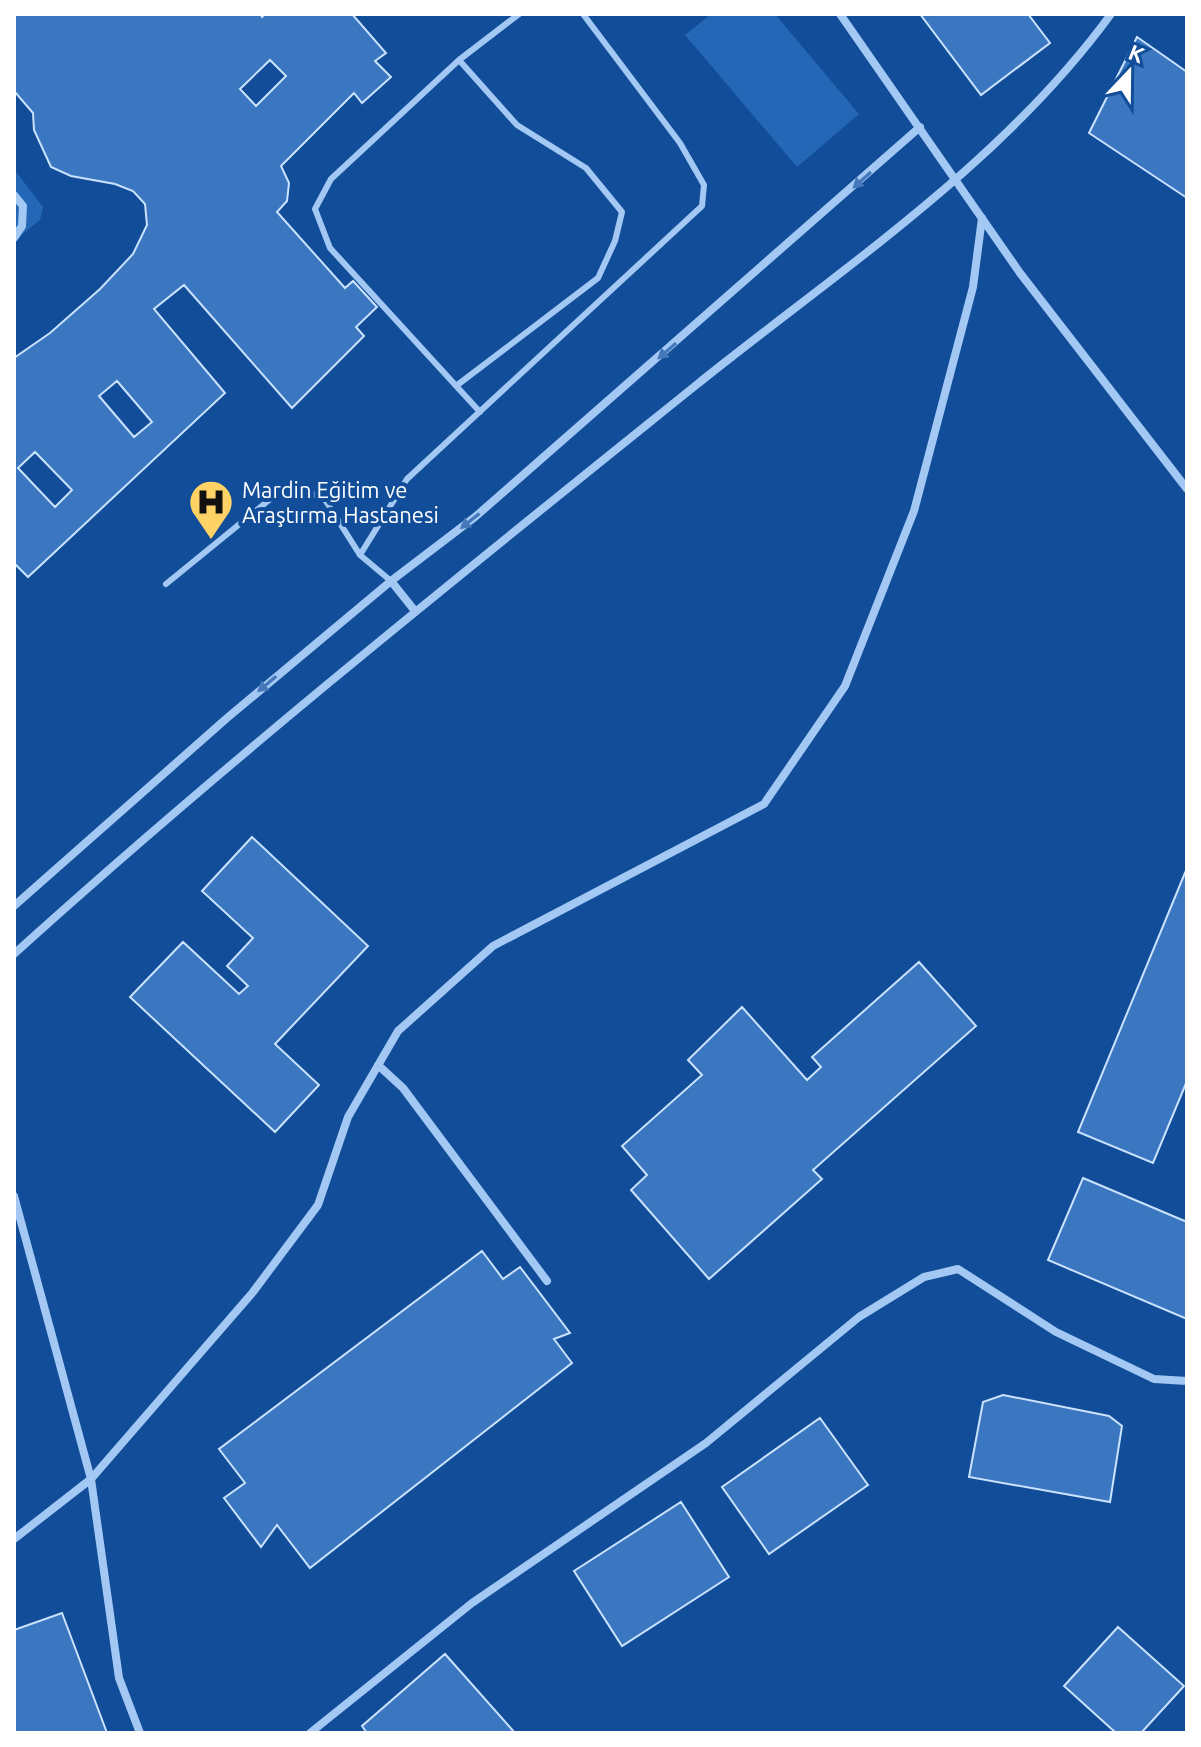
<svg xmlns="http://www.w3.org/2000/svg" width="1201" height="1747" font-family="Ubuntu,sans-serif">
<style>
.grass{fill:#2467b7}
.building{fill:#3a77c0;stroke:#cbe2fe;stroke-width:2;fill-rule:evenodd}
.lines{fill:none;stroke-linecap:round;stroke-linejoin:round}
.lane{stroke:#a3c8f4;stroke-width:6}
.street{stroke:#a3c8f4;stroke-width:8}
.oneway{fill:#4478b8}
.labels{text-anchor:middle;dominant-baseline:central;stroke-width:8;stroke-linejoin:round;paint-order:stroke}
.poi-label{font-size:22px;fill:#fff;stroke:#114d98;text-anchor:start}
</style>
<rect width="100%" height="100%" fill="#114d98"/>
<path class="grass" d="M711,14H775L859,114L797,167L685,35Z
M14,169L43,207L40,220L14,241Z"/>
<path class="building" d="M14,14H260L262,17L265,14H352L386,53L375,61L391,77L362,103L354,93L281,166L289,183L287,201L277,212L345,288L353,281L377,307L356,327L364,336L292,408L184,285L154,309L225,393L28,577L14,563V358L50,333L100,289L133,254L147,225L145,204L133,191L115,184L71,176L51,167L34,130L33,113L14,91ZM270,60L286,76L256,106L240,89ZM117,381L152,422L134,437L99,396ZM35,452L72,490L55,507L18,468Z
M920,14H1028L1050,43L981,95Z
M1137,37L1187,72V198L1089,133Z
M252,837L368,946L275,1044L319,1085L275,1132L130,997L183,942L239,994L248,986L227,966L253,938L202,891Z
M1187,868V1081L1153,1163L1078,1132Z
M919,962L976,1026L813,1170L822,1179L709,1279L631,1190L647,1175L622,1146L702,1075L688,1060L742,1007L807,1080L821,1067L812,1057Z
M1083,1178L1187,1222V1319L1048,1260Z
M482,1251L503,1279L520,1267L570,1333L554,1339L572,1363L310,1568L277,1525L261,1547L224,1498L245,1483L219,1449Z
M1003,1395L1109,1416L1122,1426L1110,1502L969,1477L983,1402Z
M820,1418L868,1485L769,1554L722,1487Z
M681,1502L729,1577L622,1646L574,1571Z
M62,1613L107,1733H14V1630Z
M1118,1627L1184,1686L1141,1733H1116L1064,1686Z
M445,1654L515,1733H367L362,1726Z"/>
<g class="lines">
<path class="lane" d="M456,386L598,278L615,241L622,212L586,168L517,125L459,60
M480,412L330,248L315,209L331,179L459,60L519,14
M360,555L407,479L702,206L704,185L680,143L583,14
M166,584L274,496L299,489L324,498L360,555L391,581"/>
<path class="street" d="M840,14L1020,273L1187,489
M14,195L23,206L22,226L14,238
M391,581L415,611
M14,906L227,718L391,581L475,517L920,127
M14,954C233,756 465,571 695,386C839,270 1001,165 1111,14
M378,1065L403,1088L547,1281
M14,1196L91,1479L119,1678L140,1733
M14,1539L91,1479L253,1292L318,1205L348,1117L398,1031L493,946L764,804L845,686L914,511L973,287L982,218
M310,1733L472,1603L706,1443L859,1317L924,1277L958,1269L1056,1332L1154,1379L1187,1381"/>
</g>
<defs><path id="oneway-solid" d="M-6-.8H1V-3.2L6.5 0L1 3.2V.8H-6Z" transform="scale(2)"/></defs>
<g class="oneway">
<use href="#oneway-solid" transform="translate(862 180) rotate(138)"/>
<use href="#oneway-solid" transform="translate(667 351) rotate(139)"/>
<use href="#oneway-solid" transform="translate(470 521) rotate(142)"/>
<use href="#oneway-solid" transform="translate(267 684) rotate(140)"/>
</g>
<defs>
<g id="hospital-pin" transform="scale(2.3)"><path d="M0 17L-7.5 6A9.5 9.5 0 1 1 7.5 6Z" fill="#ffd265" stroke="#114d98"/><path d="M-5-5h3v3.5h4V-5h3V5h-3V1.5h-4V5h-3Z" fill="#111"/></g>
</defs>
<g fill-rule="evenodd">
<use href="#hospital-pin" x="211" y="502"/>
</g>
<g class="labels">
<g class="poi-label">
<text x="242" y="489">Mardin Eğitim ve<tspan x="242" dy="25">Araştırma Hastanesi</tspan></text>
</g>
</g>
<rect width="1201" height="1747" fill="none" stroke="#ffffff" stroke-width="32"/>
<g transform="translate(1129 72) rotate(22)" stroke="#114d98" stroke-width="6" paint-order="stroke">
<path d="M0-6L14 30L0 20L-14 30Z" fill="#ffffff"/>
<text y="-12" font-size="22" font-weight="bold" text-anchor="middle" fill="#ffffff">K</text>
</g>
</svg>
